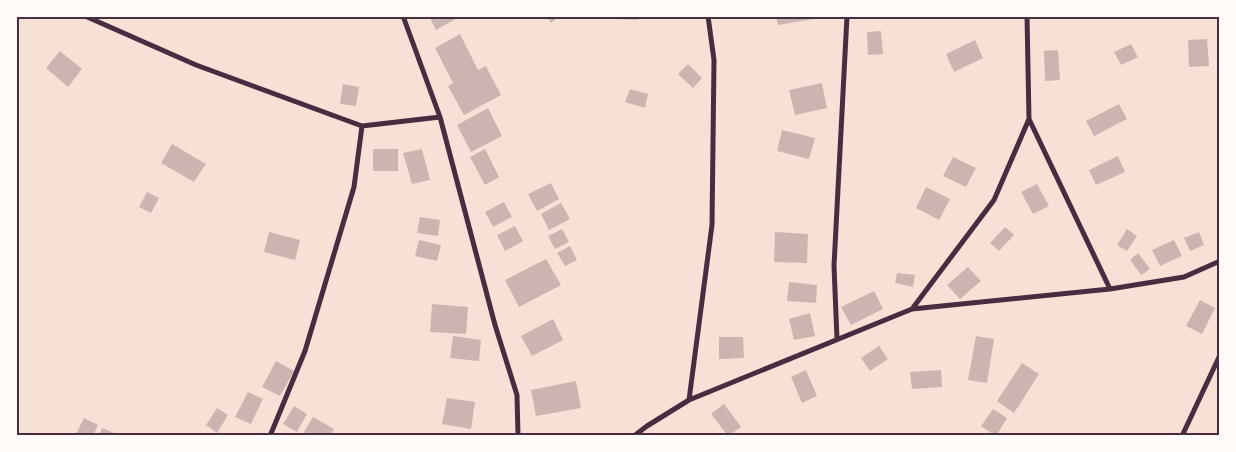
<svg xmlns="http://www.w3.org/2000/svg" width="1236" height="452" font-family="'Exo 2',sans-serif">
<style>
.building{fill:#ccb4b1}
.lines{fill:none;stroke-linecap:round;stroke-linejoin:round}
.minor{stroke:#4a2c40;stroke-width:5}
.neatline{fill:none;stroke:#4a2c40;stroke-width:2}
</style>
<rect width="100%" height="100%" fill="#f7e1d7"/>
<path class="building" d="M429,16H456L457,18L436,30Z
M546,16H560L551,23Z
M618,16H637V20L618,19Z
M776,16H813L814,19L778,25Z
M881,31L883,54L868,55L867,32Z
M460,34L478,70L486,66L501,95L464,115L448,86L453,83L435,48Z
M1207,39L1209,66L1189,67L1188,40Z
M975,40L983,58L954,72L946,54Z
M1131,44L1138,57L1121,65L1114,52Z
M1058,50L1060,80L1045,81L1044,51Z
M60,51L82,69L68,87L46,68Z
M688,64L702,78L693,88L678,74Z
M822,83L827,108L795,115L789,90Z
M343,84L359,87L356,106L340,104Z
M630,89L648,94L645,108L625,102Z
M1119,104L1127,119L1094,136L1086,121Z
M488,108L502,136L471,152L457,125Z
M782,130L815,138L809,159L777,151Z
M172,144L206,164L194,182L161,163Z
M373,149H398V171H373Z
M422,149L430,180L412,184L403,153Z
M485,149L499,177L485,185L470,157Z
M1118,156L1125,172L1096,185L1089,170Z
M953,157L976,168L966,187L943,176Z
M551,183L559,199L537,211L528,194Z
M1037,184L1049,206L1033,214L1021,192Z
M926,187L950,199L939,220L916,208Z
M147,192L159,198L151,213L139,207Z
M504,202L512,217L493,227L485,212Z
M561,203L570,219L549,230L541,214Z
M420,217L440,220L438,236L417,233Z
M515,226L523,241L505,251L497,235Z
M1005,227L1014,235L999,251L990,243Z
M562,229L569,242L555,249L548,236Z
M1127,229L1137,236L1127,251L1117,245Z
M269,232L300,240L295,260L264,252Z
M775,232L808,234L807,263L774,262Z
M1199,232L1204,245L1190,251L1184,238Z
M419,240L441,245L437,261L415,256Z
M1174,240L1182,256L1160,266L1152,250Z
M570,246L577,260L565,266L557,253Z
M1138,253L1150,269L1141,275L1130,260Z
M546,259L561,285L519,307L505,280Z
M968,267L981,281L960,299L947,285Z
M897,273L915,275L913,287L895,283Z
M789,282L817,285L816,303L787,301Z
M874,291L883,309L851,325L841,307Z
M1200,300L1215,308L1202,334L1186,326Z
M432,304L468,307L466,334L430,332Z
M810,313L815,336L794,340L789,319Z
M553,319L563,340L532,356L521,336Z
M453,336L481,340L479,361L450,358Z
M976,336L994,339L987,383L968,380Z
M719,337H743L744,358L719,359Z
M879,346L888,359L870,371L861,358Z
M276,361L294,371L280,396L262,387Z
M1022,363L1039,374L1014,413L997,401Z
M806,370L817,396L802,403L791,377Z
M941,370L942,387L912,389L910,372Z
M576,381L581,408L536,416L531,390Z
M248,392L263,399L251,424L235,417Z
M447,398L475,402L471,429L442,424Z
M724,404L741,427L728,436L711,414Z
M294,406L307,414L297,432L283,424Z
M217,408L228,415L217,433L206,425Z
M993,409L1007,418L996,436L981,426Z
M313,417L334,429L330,436H311L304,432Z
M84,418L98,425L93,436H75Z
M102,428L117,434L116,436H99Z"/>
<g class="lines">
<path class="minor" d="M85,16L196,65L362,126L440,117
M403,16L440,117L495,325L517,395L518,436
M1029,119L1110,289
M912,309L994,200L1029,119L1027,16
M837,339L834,266L847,16
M689,400L712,225L714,60L708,16
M270,436L305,351L354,187L362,126
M634,436L647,426L689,400L912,309L1110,289L1184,277L1220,261
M1182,436L1220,355"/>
</g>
<rect width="1236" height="452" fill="none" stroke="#fffaf5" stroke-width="35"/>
<rect x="18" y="18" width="1200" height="416" class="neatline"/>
</svg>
